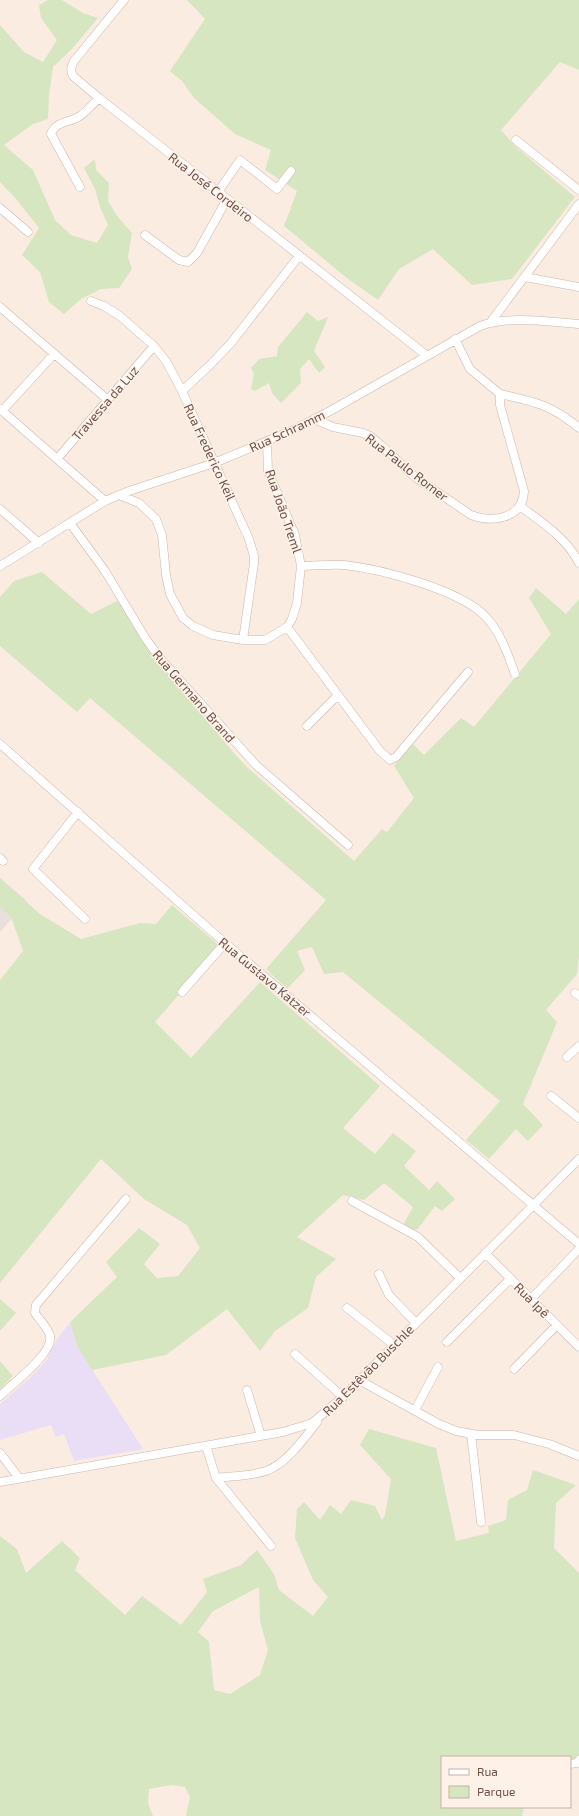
<svg xmlns="http://www.w3.org/2000/svg" width="579" height="1816" font-family="'Exo 2',sans-serif">
<style>
.industrial{fill:#e9e0dc}
.education{fill:#eadef6}
.green{fill:#d6e6c1;fill-rule:evenodd}
.lines{fill:none;stroke-linecap:round;stroke-linejoin:round}
.minor-casing{stroke:#ccb5ac;stroke-width:9}
.minor{stroke:#fff;stroke-width:8}
.labels{text-anchor:middle;dominant-baseline:central;stroke-width:3;stroke-linejoin:round;paint-order:stroke}
.street-label{font-size:13px;fill:#6f514a;stroke:#fef1e7}
</style>
<rect width="100%" height="100%" fill="#faece1"/>
<path class="industrial" d="M0,878L27,901L0,932Z"/>
<path class="education" d="M70,1322L77,1346L143,1449L74,1461L64,1434L56,1437L51,1425L0,1440V1404L30,1378L46,1361L56,1341Z"/>
<path class="green" d="M48,0H62L83,13L98,18L71,50L53,67L49,95L48,119L33,124L4,145L33,170L55,220L71,235L97,243L108,225L100,207L95,189L84,168L95,159L96,170L109,183L108,201L117,216L132,233L128,257L132,269L119,288L101,289L81,299L64,314L49,302L40,272L22,255L39,228L16,199L0,182V25L24,52L43,62L57,40L41,18L39,5Z
M187,0H579V70L560,62L501,130L515,146L575,197L512,279L472,285L433,249L399,269L378,300L348,279L284,226L297,191L265,170L271,150L235,134L194,98L182,81L170,71L205,19Z
M307,312L318,321L328,317L314,351L325,367L319,373L309,359L300,369L301,383L281,403L272,393L269,383L255,391L251,389L254,374L251,368L259,359L277,356L278,347Z
M42,572L91,614L119,600L147,649L233,752L248,768L354,861L382,829L387,832L414,798L394,766L413,744L424,755L461,718L474,727L551,634L529,598L536,588L566,614L579,599V955L577,974L546,1010L557,1022L523,1104L543,1125L528,1141L516,1129L489,1159L466,1140L500,1101L343,972L324,974L312,947L297,951L305,970L287,989L266,969L326,900L90,698L77,712L0,646V597L14,581Z
M0,878L40,914L81,939L140,923L156,924L172,905L221,947L155,1022L191,1058L260,982L380,1086L343,1128L375,1154L393,1133L416,1151L404,1166L429,1190L437,1181L455,1199L442,1211L435,1206L417,1230L406,1228L404,1223L413,1207L384,1183L364,1200L343,1195L297,1237L336,1259L316,1277L308,1308L275,1331L260,1351L227,1309L166,1355L92,1370L77,1346L70,1322L117,1277L106,1262L139,1228L160,1244L144,1264L157,1278L178,1276L200,1248L187,1225L144,1199L101,1159L0,1283V980L23,951L11,917L0,907Z
M0,1299L16,1313L0,1331Z
M0,1361L13,1376L0,1389Z
M369,1429L436,1448L456,1541L489,1533L488,1526L506,1520L508,1500L527,1490L533,1470L576,1485L556,1503L554,1548L579,1573V1760L570,1764V1757H442V1807H524L522,1816H186L190,1797L185,1787L171,1785L149,1789L148,1803L153,1816H0V1536L17,1549L26,1573L62,1541L80,1558L75,1570L125,1615L142,1596L181,1625L207,1592L203,1579L241,1565L257,1550L274,1574L279,1590L313,1616L328,1597L313,1580L295,1538L297,1509L304,1502L320,1520L330,1505L341,1514L351,1500L375,1506L382,1520L385,1515L391,1479L360,1445ZM259,1587L260,1621L268,1650L260,1675L230,1694L214,1690L209,1642L198,1632L213,1611Z"/>
<g class="lines">
<g class="minor-casing">
<path id="minor" d="M124,0L74,61C71,67 70,70 73,76L99,98L426,355
M516,140L579,190
M80,187L51,134C55,121 70,123 80,116C87,111 93,104 99,98
M218,192L240,160L277,189L291,171
M0,208L28,232
M145,235L179,260L188,262L197,253L227,199
M525,277L579,287
M91,301L104,306L120,316L154,346L166,361L182,391L249,539L254,556V563L243,640
M0,307L108,400
M490,323L579,204
M182,391L210,365L231,343L299,256
M500,394C535,402 550,404 579,428
M0,409L105,501
M2,411L54,354
M314,419L333,427L363,433L370,436L381,445L415,477L471,515C492,523 523,519 524,491L500,405V394L470,369L455,339
M57,459L154,346
M119,495L139,503L156,519L162,535L166,575L170,594L183,618L193,626L213,635L243,640H265L287,627L292,619L297,603L301,566L295,535L268,471L267,442
M520,506C541,522 567,538 579,563
M0,509L39,543
M70,523L105,571L146,639L159,657L256,765L348,845
M0,566L105,501L129,491L214,463L289,432L330,411L480,326C510,315 547,322 579,324
M301,566C316,566 330,564 344,565C381,569 461,590 486,617C501,633 508,655 515,674
M287,627L380,751L390,760L396,757L468,672
M307,726L337,696
M0,744L225,943L579,1244
M78,812L33,869L85,919
M0,858L3,861
M182,992L225,943
M575,993L579,996
M567,1057L579,1046
M551,1096L579,1118
M352,1201L418,1237L460,1278
M485,1253L579,1347
M379,1274L389,1295L416,1323
M531,1299L579,1249
M347,1308L394,1345
M447,1342L510,1279
M295,1354L343,1397
M514,1369L557,1325
M359,1380L439,1424L456,1431L478,1435H514L549,1444L579,1456
M247,1390L261,1436
M0,1396C12,1384 54,1353 50,1336C48,1327 40,1321 35,1313L36,1305L126,1199
M415,1410L438,1367
M471,1434L481,1522
M206,1446L216,1478C232,1476 251,1476 266,1471C287,1463 304,1439 317,1422
M0,1453L19,1478
M216,1478L271,1546
M0,1482L283,1432L312,1423L343,1397L579,1159
M570,1764L577,1763L579,1760"/>
</g>
<use href="#minor" class="minor"/>
</g>
<g class="labels">
<g class="street-label">
<text transform="translate(211 187) rotate(38)">Rua José Cordeiro</text>
<text transform="translate(105 403) rotate(-49)">Travessa da Luz</text>
<text transform="translate(287 431) rotate(-25)">Rua Schramm</text>
<text transform="translate(210 452) rotate(65)">Rua Frederico Keil</text>
<text transform="translate(407 467) rotate(38)">Rua Paulo Romer</text>
<text transform="translate(284 511) rotate(71)">Rua João Treml</text>
<text transform="translate(194 696) rotate(49)">Rua Germano Brand</text>
<text transform="translate(265 977) rotate(40)">Rua Gustavo Katzer</text>
<text transform="translate(532 1300) rotate(45)">Rua Ipê</text>
<text transform="translate(368 1370) rotate(-45)">Rua Estêvão Buschle</text>
</g>
</g>
<rect x="441" y="1756" width="130" height="52" fill="#fef1e7" stroke="#c5b1a8"/>
<rect x="449" y="1769" width="20" height="6" fill="#ffffff" stroke="#c5b1a8"/>
<text x="477" y="1776" font-size="12" fill="#6f514a">Rua</text>
<rect x="449" y="1786" width="20" height="12" fill="#d6e6c1" stroke="#c5b1a8"/>
<text x="477" y="1796" font-size="12" fill="#6f514a">Parque</text>
</svg>
